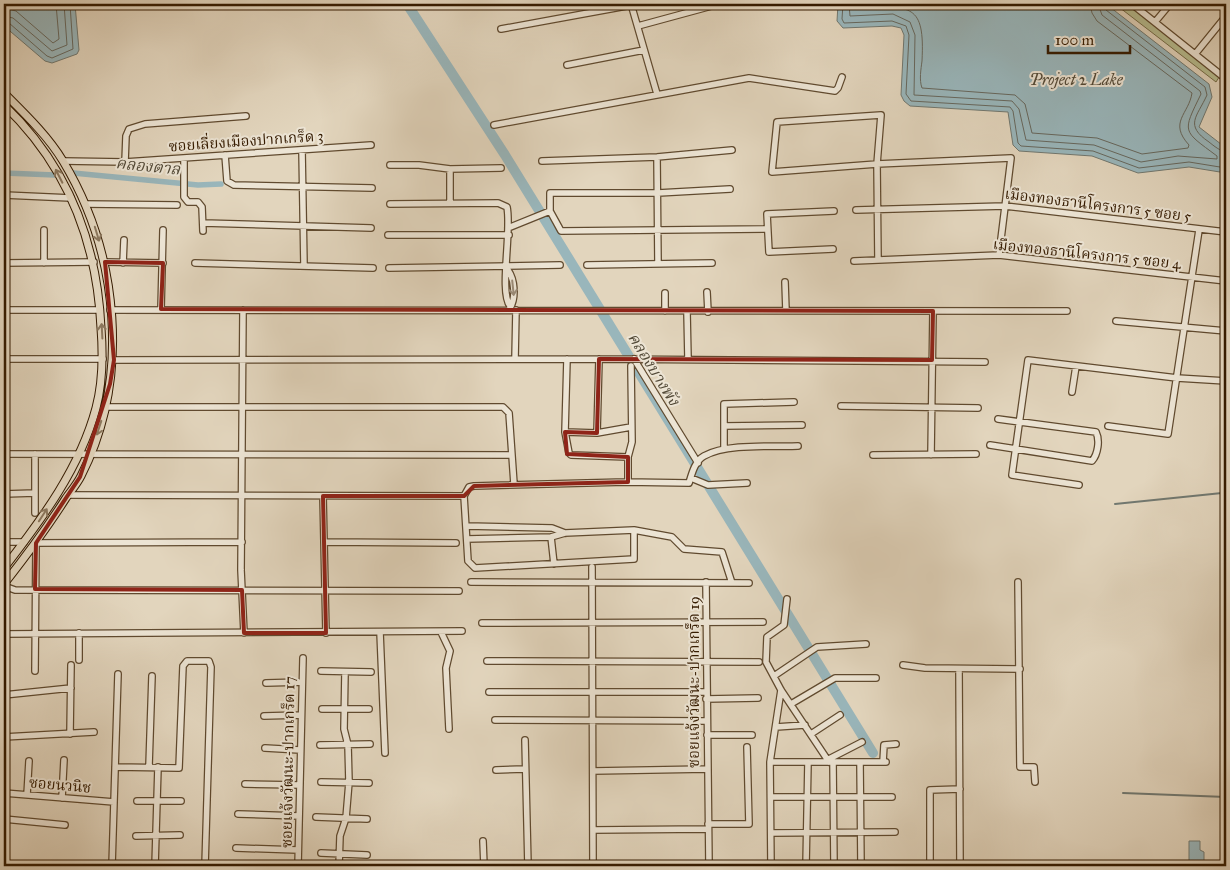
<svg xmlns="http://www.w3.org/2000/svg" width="1230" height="870" font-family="'IM FELL Great Primer','Noto Serif Thai',serif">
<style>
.green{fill:#b7bc8f;stroke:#766c48}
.water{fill:#99b6bb;stroke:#717870}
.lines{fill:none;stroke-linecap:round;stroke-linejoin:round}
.shore{stroke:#67685e;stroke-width:1}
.stream{stroke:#717870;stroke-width:2}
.canal{stroke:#99b6bb;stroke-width:5.5}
.river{stroke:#99b6bb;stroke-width:10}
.minor-casing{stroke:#604a2f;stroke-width:8}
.major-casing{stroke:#351b00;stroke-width:9}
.minor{stroke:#ece4d4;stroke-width:5.5}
.major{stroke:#e2d5bd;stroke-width:7}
.oneway{stroke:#8c785e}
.oneway2{stroke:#9a8a75}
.marked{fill:none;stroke:#8f2418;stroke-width:4;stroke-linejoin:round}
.labels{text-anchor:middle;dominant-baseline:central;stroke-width:4;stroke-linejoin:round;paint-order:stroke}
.street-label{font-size:15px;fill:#351b00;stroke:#ece4d4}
.water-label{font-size:16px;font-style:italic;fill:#534a38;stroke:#ece4d4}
</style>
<rect width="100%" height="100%" fill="#e2d5bd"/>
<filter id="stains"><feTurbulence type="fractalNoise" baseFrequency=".004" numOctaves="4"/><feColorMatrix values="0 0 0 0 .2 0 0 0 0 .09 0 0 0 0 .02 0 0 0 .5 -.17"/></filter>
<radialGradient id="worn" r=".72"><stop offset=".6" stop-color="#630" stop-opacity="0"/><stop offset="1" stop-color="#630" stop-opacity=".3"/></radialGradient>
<path class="green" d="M1115,4H1129L1221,74L1216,82Z"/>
<path class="water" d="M4,4H75L79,50L77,54L52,63L45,61L4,26Z
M838,4H1106L1209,84L1212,97L1199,127L1226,148V173L1189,167L1138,173L1092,156L1019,151L1013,145L1008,112L910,106L904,101L901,95L904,35L901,28L892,26L843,28L837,21Z
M1189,841H1200V850L1204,852V862L1189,861Z"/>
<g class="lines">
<path class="shore" d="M843,4L842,19L844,23L892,21L906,26L909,35L906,94L911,101L1010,107L1013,111L1018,143L1021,146L1093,151L1139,168L1189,162L1226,168
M849,4L850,16L893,14L910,22L915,35L914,95L1012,101L1019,109L1026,140L1094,145L1141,162L1178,156L1217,159V156C1182,130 1182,133 1201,94L1200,91L1102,15L1098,4
M857,4L859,8C911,6 925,3 922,61C921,69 919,80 922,88L1015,95L1025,104L1032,133L1097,138L1142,154L1188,148L1189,145C1168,122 1189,114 1192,93L1097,21L1092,13L1090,4
M1104,4L1106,10L1205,87L1207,95C1197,117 1184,125 1209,142C1214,146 1220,151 1226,152
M4,8L16,11L53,43L59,39L56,4
M4,16L13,18L52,51L67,45L64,4
M4,22L9,23L47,56L52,58L73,49L70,4"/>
<path class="stream" d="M1115,504L1222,493L1223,466H1226
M1123,793L1226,797"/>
<path class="canal" d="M4,173L55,175
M73,173L198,185L221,184"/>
<path class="river" d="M407,4L505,155L873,753"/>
<g class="minor-casing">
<path id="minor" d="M631,4L657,94
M1132,4L1226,79
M1155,22L1170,4
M638,26L719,4
M501,29L632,5
M1196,53L1226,16
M567,65L644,50
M494,125L749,78L835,91L838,88L842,77
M302,150L304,266
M225,155L227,181L234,185L372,188
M657,157L658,264
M184,159V197L188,202H198L202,207L203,231
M63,161L125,162L371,145
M542,161L657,157L732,150
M125,162L126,136L129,129L145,124L246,116
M390,165H419L450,169L501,168
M450,169V203
M730,189L658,193H550V211L561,231L767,229
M4,195L71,198
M85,204L177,205
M390,204L498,203L507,207C512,231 499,292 510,306
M856,210L1005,206L1226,232
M203,223L371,228
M4,227L5,263
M508,228L550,211
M44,230V263
M388,235H509
M833,249L769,252L767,214L834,211
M878,260L877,164L881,115L777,122L772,172L877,164L1011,158L999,255
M854,261L999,255L1226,281
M105,262L163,263
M4,263L94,262
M123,263L124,240
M195,263L373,268
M587,265L712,263
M389,268L560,265
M508,270C515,280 516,298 510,308
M785,282L786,311
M707,292L708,312
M665,293V311
M161,309L163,230
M4,310H100
M110,310L1067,311
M243,310L241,570L244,633
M687,312L688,359
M1116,321L1226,331
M4,359H103
M515,359L516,310
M567,359L565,432L569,453L571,455L628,457
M634,359L698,463
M114,360L599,359L985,362
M1072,392L1076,366
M841,406L978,408
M106,407H503L509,413L514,484
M724,426L802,425
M1108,426L1168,434L1199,230
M565,432L597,433L631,427
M597,433L599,359
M990,445L1092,461C1098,454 1100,440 1096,432L998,419
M724,449V404L794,402
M4,454L512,455
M35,454V513
M873,455L976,454
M931,455L933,311
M691,478L708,485L747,483
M628,482V457L632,442L631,366
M1079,485L1012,475L1028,360L1177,378L1226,381
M4,494L35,493
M68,495L464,496
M323,496L326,633
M467,526L552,528L565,533
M634,530V559L475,568L468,561L464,496L469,487L474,486L626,482L689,483C692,473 695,461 704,456C727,443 772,447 798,446
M551,537L554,564
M467,539L551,537L565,533L634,530L672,537L684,549L722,552L731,580
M4,542H24
M324,542L456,543
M592,567L593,866
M471,582L749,583
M706,582L709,866
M1018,582L1020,767H1034L1035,782
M4,586L15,590L459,591
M787,599L784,625L767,637L766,662L781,690L829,762
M482,623L763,622
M380,632L385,753
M441,632L450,651L446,668L449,729
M4,634L462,631
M79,660V633
M487,661L759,662
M903,665L925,668L1020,669
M959,669L960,866
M35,671L36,543L242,542
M321,671L371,672
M774,676L817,647L866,644
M266,683L302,682
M489,692H706
M4,695L71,688
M706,699L758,698
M791,704L835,678H876
M322,709H369
M264,716L301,715
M495,720L706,721
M776,727L805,725
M70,734L71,665
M811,734L840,715
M707,735H752
M4,737L94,732
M525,740L528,866
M320,745L370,744
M265,748L300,750
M827,760L862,742
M770,762H886
M833,762L834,866
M860,762L861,866
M883,762L884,745L896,744
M149,766L152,676
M115,767L179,768L183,666L187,661H209L211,667L205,866
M496,770L525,769
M593,771L707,769
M321,782L369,783
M245,784L300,785
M4,793L114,802
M27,795L29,761
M771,797H892
M62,798L64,760
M137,801H181
M238,814L299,816
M316,817L367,819
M4,819L65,825
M708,824H749L747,747
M593,830L708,829
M771,833L895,832
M136,836L180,835
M483,841L484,866
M236,848L298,850
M321,853L367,855
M112,866L118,674
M155,866L158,767
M298,866L303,658
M339,866L340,836L346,818L349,782L348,745L344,729L345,672
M771,866L770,762L781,690
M806,866L808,762
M930,866V790L960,789"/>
</g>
<g class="major-casing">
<path id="major" d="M4,93C25,114 48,136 63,161C119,254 131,378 81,476C77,484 71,491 66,498C47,528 26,556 4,584
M4,105C67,165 97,242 101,328C103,354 103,382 96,408C80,468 42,519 4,568"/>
</g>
<use href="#minor" class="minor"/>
<use href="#major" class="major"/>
</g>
<defs><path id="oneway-shaft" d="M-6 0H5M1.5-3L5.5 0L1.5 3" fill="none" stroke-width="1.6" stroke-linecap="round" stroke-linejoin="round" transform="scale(1.25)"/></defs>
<g class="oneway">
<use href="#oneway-shaft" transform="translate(59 176) rotate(-117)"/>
<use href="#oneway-shaft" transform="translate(97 234) rotate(73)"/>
<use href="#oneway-shaft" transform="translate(102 331) rotate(-93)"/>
<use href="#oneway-shaft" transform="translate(99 428) rotate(108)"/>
<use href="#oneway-shaft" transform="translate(43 515) rotate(-57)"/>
</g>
<use class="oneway2" href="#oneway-shaft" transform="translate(513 288) rotate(84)"/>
<path class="marked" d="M105,262L163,263L161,309L933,311L932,360L599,359L597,433L565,432L567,454L628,457V482L474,486L464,496H323L326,633H244L242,590L35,589L36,543L80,477L110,384L114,360Z"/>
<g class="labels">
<g class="street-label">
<text transform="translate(246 141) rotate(-4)">ซอยเลี่ยงเมืองปากเกร็ด 3</text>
<text transform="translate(1098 205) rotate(7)">เมืองทองธานีโครงการ 5 ซอย 5</text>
<text transform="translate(1087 254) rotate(6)">เมืองทองธานีโครงการ 5 ซอย 4</text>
<text transform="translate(694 682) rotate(-90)">ซอยแจ้งวัฒนะ-ปากเกร็ด 19</text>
<text transform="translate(288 762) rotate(-89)">ซอยแจ้งวัฒนะ-ปากเกร็ด 17</text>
<text transform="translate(60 785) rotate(5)">ซอยนวนิช</text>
</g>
<g class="water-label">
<text x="1076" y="79">Project 2 Lake</text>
<text transform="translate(148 166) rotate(6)">คลองตาล</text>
<text transform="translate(654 369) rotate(58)">คลองบางพัง</text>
</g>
</g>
<rect width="1230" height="870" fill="none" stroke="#e2d5bd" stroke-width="20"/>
<rect x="5" y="5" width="1220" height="860" fill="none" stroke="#351b00" stroke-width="2.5"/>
<rect x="10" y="10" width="1210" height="850" fill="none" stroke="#351b00"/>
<path d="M1048 45v8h82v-8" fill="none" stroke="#351b00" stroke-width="2.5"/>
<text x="1055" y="45" font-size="15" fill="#351b00" stroke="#ece4d4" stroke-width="4" paint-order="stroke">100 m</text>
<rect width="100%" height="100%" filter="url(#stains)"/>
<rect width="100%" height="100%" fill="url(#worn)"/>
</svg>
